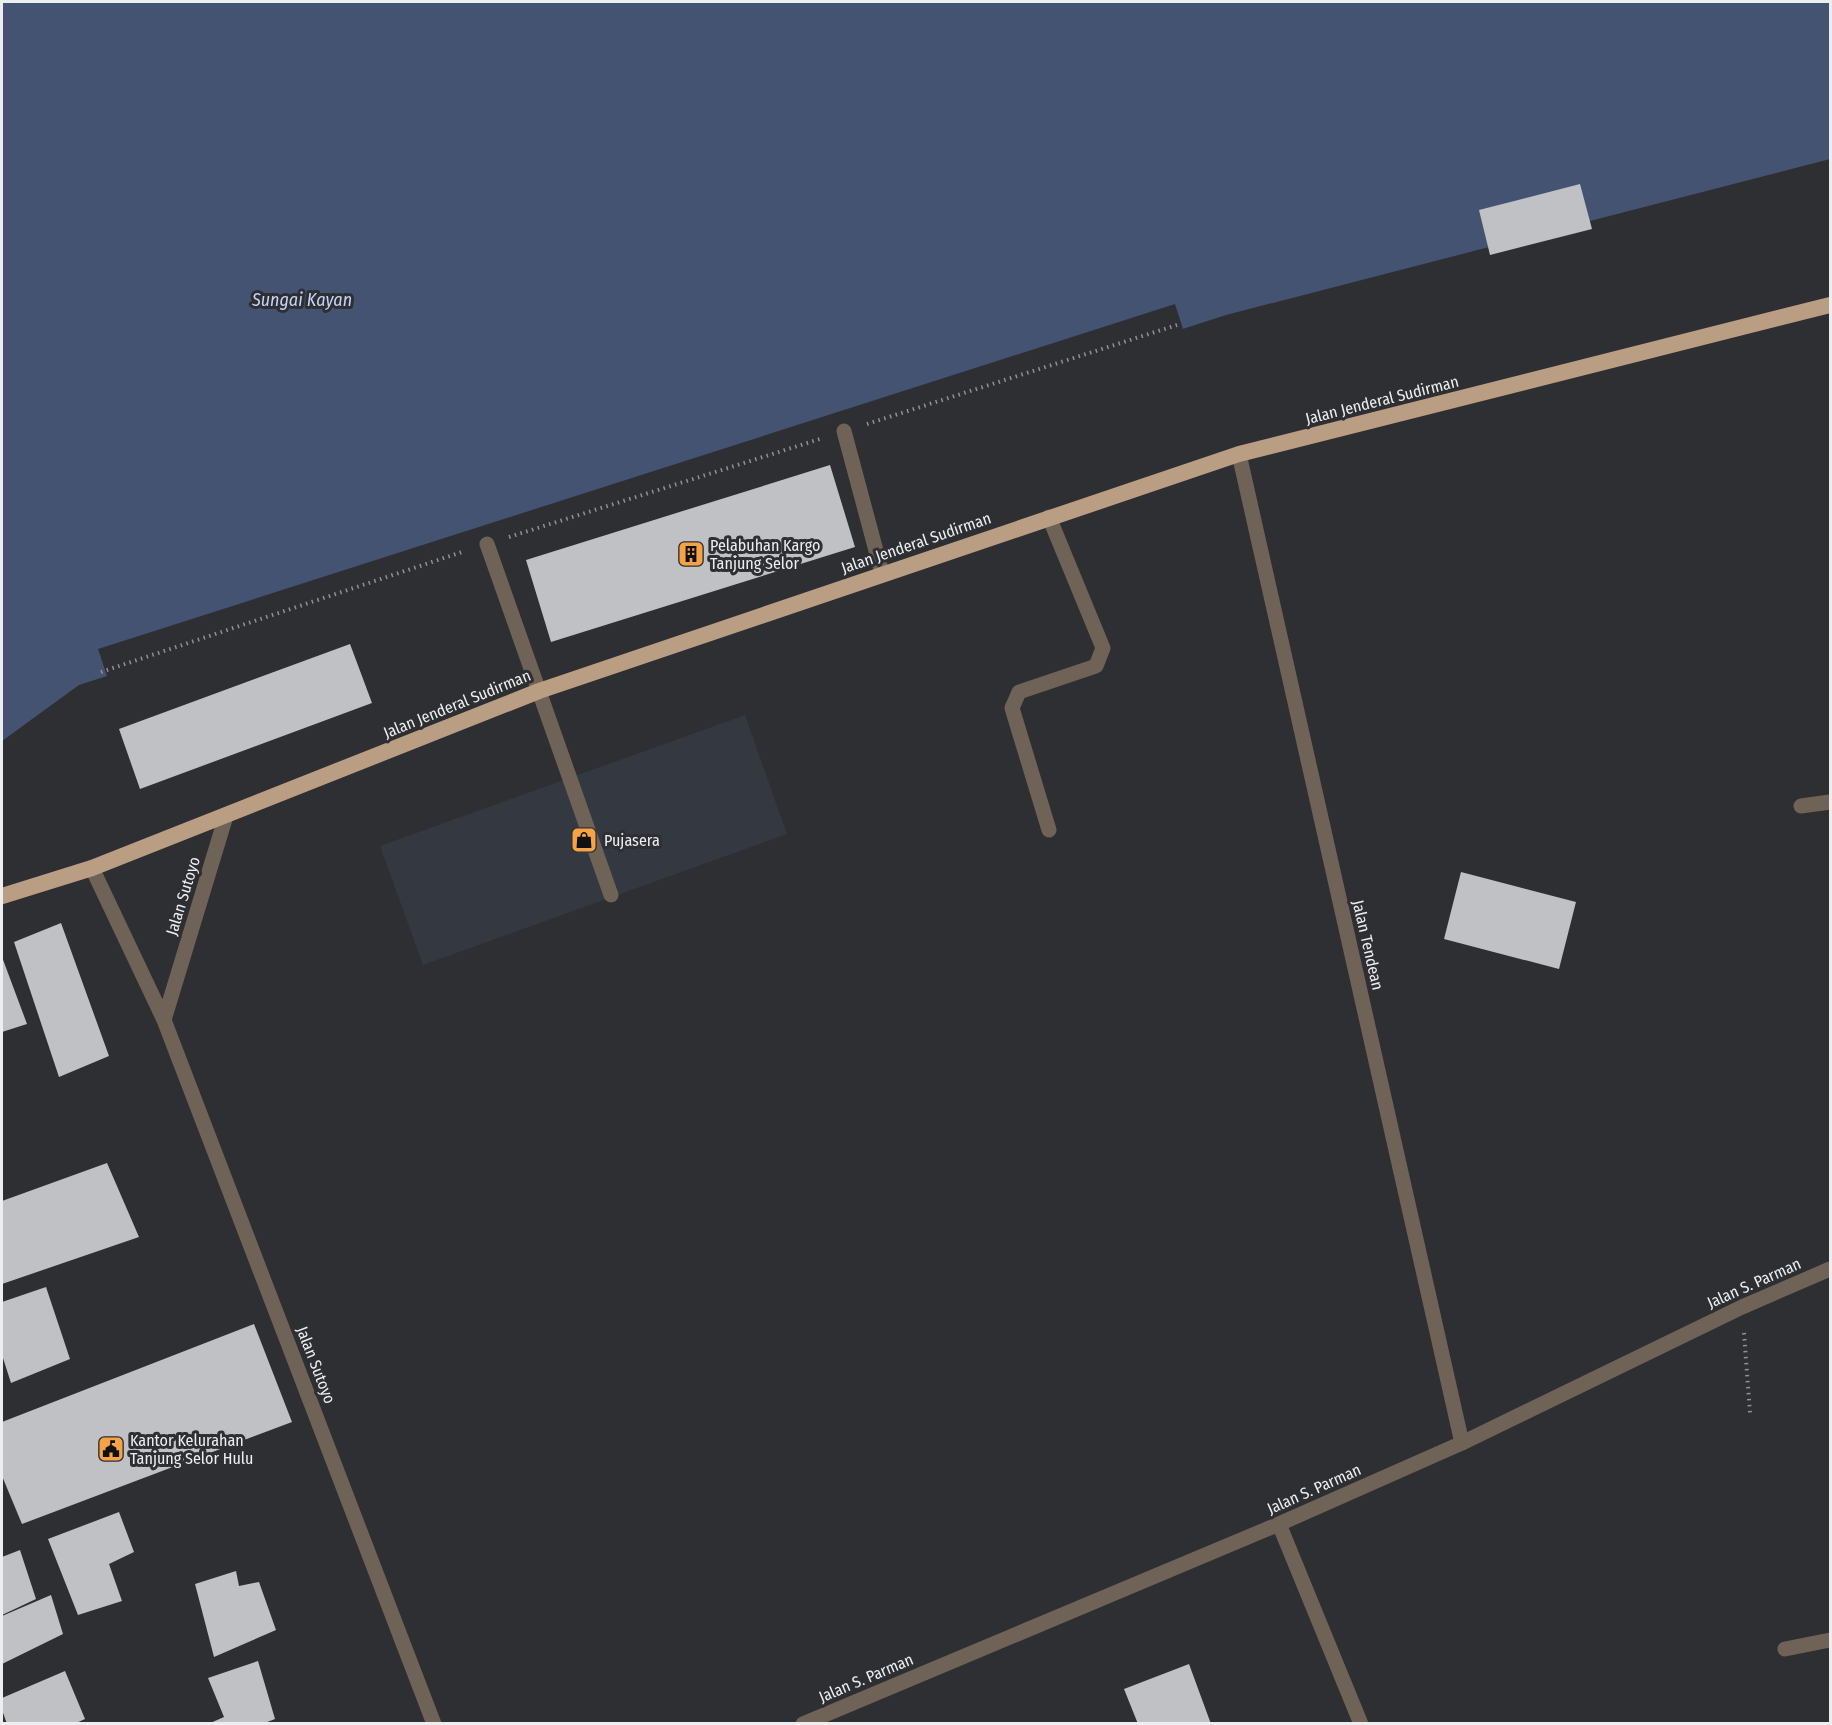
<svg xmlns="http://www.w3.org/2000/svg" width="1832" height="1725" font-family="'Fira Sans Condensed',sans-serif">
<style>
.built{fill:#343841}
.water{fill:#455372}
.pier{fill:#2e2f32}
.building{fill:#bfc1c5}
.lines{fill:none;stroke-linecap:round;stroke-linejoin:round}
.path{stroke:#909194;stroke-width:4;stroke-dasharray:1.5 4.5;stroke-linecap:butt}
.service{stroke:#6f6257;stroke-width:15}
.minor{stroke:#6f6257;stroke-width:15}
.tertiary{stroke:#6f6257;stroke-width:15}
.trunk{stroke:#ba9e84;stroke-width:16}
.labels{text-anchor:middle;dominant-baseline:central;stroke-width:6;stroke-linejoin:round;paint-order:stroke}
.street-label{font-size:16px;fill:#edeef0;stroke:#2e2f32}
.poi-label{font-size:16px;fill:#edeef0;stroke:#2e2f32;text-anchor:start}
.water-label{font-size:18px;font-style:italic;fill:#c6d5f7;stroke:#2e2f32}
</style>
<rect width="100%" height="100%" fill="#2e2f32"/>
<path class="built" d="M745,715L787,834L423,965L380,846Z"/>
<path class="water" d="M2,2H1830V159L1226,315L79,685L2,741Z"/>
<path class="pier" d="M1175,304L1184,332L108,679L98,649Z"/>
<path class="building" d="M1580,184L1592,229L1490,255L1479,210Z
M830,465L855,547L551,642L526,560Z
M350,644L372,703L140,789L119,729Z
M1461,872L1576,902L1559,969L1444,939Z
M61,923L109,1056L59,1077L14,942Z
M2,957L27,1024L2,1032Z
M107,1163L139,1237L2,1284V1201Z
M46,1287L70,1359L11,1383L2,1355V1302Z
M254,1324L292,1422L22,1524L2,1476V1422Z
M119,1512L134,1552L109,1564L122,1601L78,1615L48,1539Z
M20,1550L36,1599L2,1615V1557Z
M236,1571L239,1586L259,1582L276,1630L214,1657L195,1584Z
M51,1595L63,1634L2,1664V1616Z
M258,1661L275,1719L262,1724H208L224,1717L208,1678Z
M1189,1664L1211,1724H1138L1124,1689Z
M65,1671L85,1719L74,1724H7L2,1710V1698Z"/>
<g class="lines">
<path class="path" d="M867,424L1177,325
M509,537L820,439
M101,672L465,551
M1744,1333L1750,1413"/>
<path class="service" d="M844,431L882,573
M1049,517L1103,648L1096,666L1019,692L1012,708L1049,830
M487,544L611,895
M1801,806L1830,802"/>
<path class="minor" d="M1239,454L1462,1443
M1279,1524L1361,1724
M1785,1649L1830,1640"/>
<path class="tertiary" d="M92,868L164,1020L434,1724
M164,1020L226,816
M803,1724L1279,1524L1462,1443L1742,1307L1830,1269"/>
<path class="trunk" d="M2,896L92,868L539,691L1239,454L1830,305"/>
</g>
<defs>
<g id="building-square" transform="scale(1.35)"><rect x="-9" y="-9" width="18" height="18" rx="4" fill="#f6a247" stroke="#2e2f32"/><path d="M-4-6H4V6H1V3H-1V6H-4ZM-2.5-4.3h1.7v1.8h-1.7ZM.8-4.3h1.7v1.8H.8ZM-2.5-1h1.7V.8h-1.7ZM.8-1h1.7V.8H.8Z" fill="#111"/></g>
<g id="shop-square" transform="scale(1.35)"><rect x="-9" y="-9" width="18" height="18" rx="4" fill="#f6a247" stroke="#2e2f32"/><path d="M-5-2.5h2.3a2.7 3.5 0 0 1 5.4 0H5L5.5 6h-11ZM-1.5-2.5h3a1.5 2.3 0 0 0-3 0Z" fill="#111"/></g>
<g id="civic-square" transform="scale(1.35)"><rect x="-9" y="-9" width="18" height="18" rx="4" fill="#f6a247" stroke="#2e2f32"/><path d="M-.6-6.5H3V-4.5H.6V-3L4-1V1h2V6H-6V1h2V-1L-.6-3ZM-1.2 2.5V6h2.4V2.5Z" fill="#111"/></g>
</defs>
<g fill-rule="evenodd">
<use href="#building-square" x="691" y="554"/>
<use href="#shop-square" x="584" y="840"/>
<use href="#civic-square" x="111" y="1449"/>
</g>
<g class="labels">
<g class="street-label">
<text transform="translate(1382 400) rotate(-14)">Jalan Jenderal Sudirman</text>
<text transform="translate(916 543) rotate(-19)">Jalan Jenderal Sudirman</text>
<text transform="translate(457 704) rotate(-22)">Jalan Jenderal Sudirman</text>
<text transform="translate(183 896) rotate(-73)">Jalan Sutoyo</text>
<text transform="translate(1368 945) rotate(77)">Jalan Tendean</text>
<text transform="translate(1754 1283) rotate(-24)">Jalan S. Parman</text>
<text transform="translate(316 1365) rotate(69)">Jalan Sutoyo</text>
<text transform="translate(1314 1489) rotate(-24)">Jalan S. Parman</text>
<text transform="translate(866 1678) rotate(-23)">Jalan S. Parman</text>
</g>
<g class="poi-label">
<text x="710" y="545">Pelabuhan Kargo<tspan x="710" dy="18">Tanjung Selor</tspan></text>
<text x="604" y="840">Pujasera</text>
<text x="130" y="1440">Kantor Kelurahan<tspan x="130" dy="18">Tanjung Selor Hulu</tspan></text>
</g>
<g class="water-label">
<text x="302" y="300">Sungai Kayan</text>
</g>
</g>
<rect width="1832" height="1725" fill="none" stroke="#edeef0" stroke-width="6"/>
</svg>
